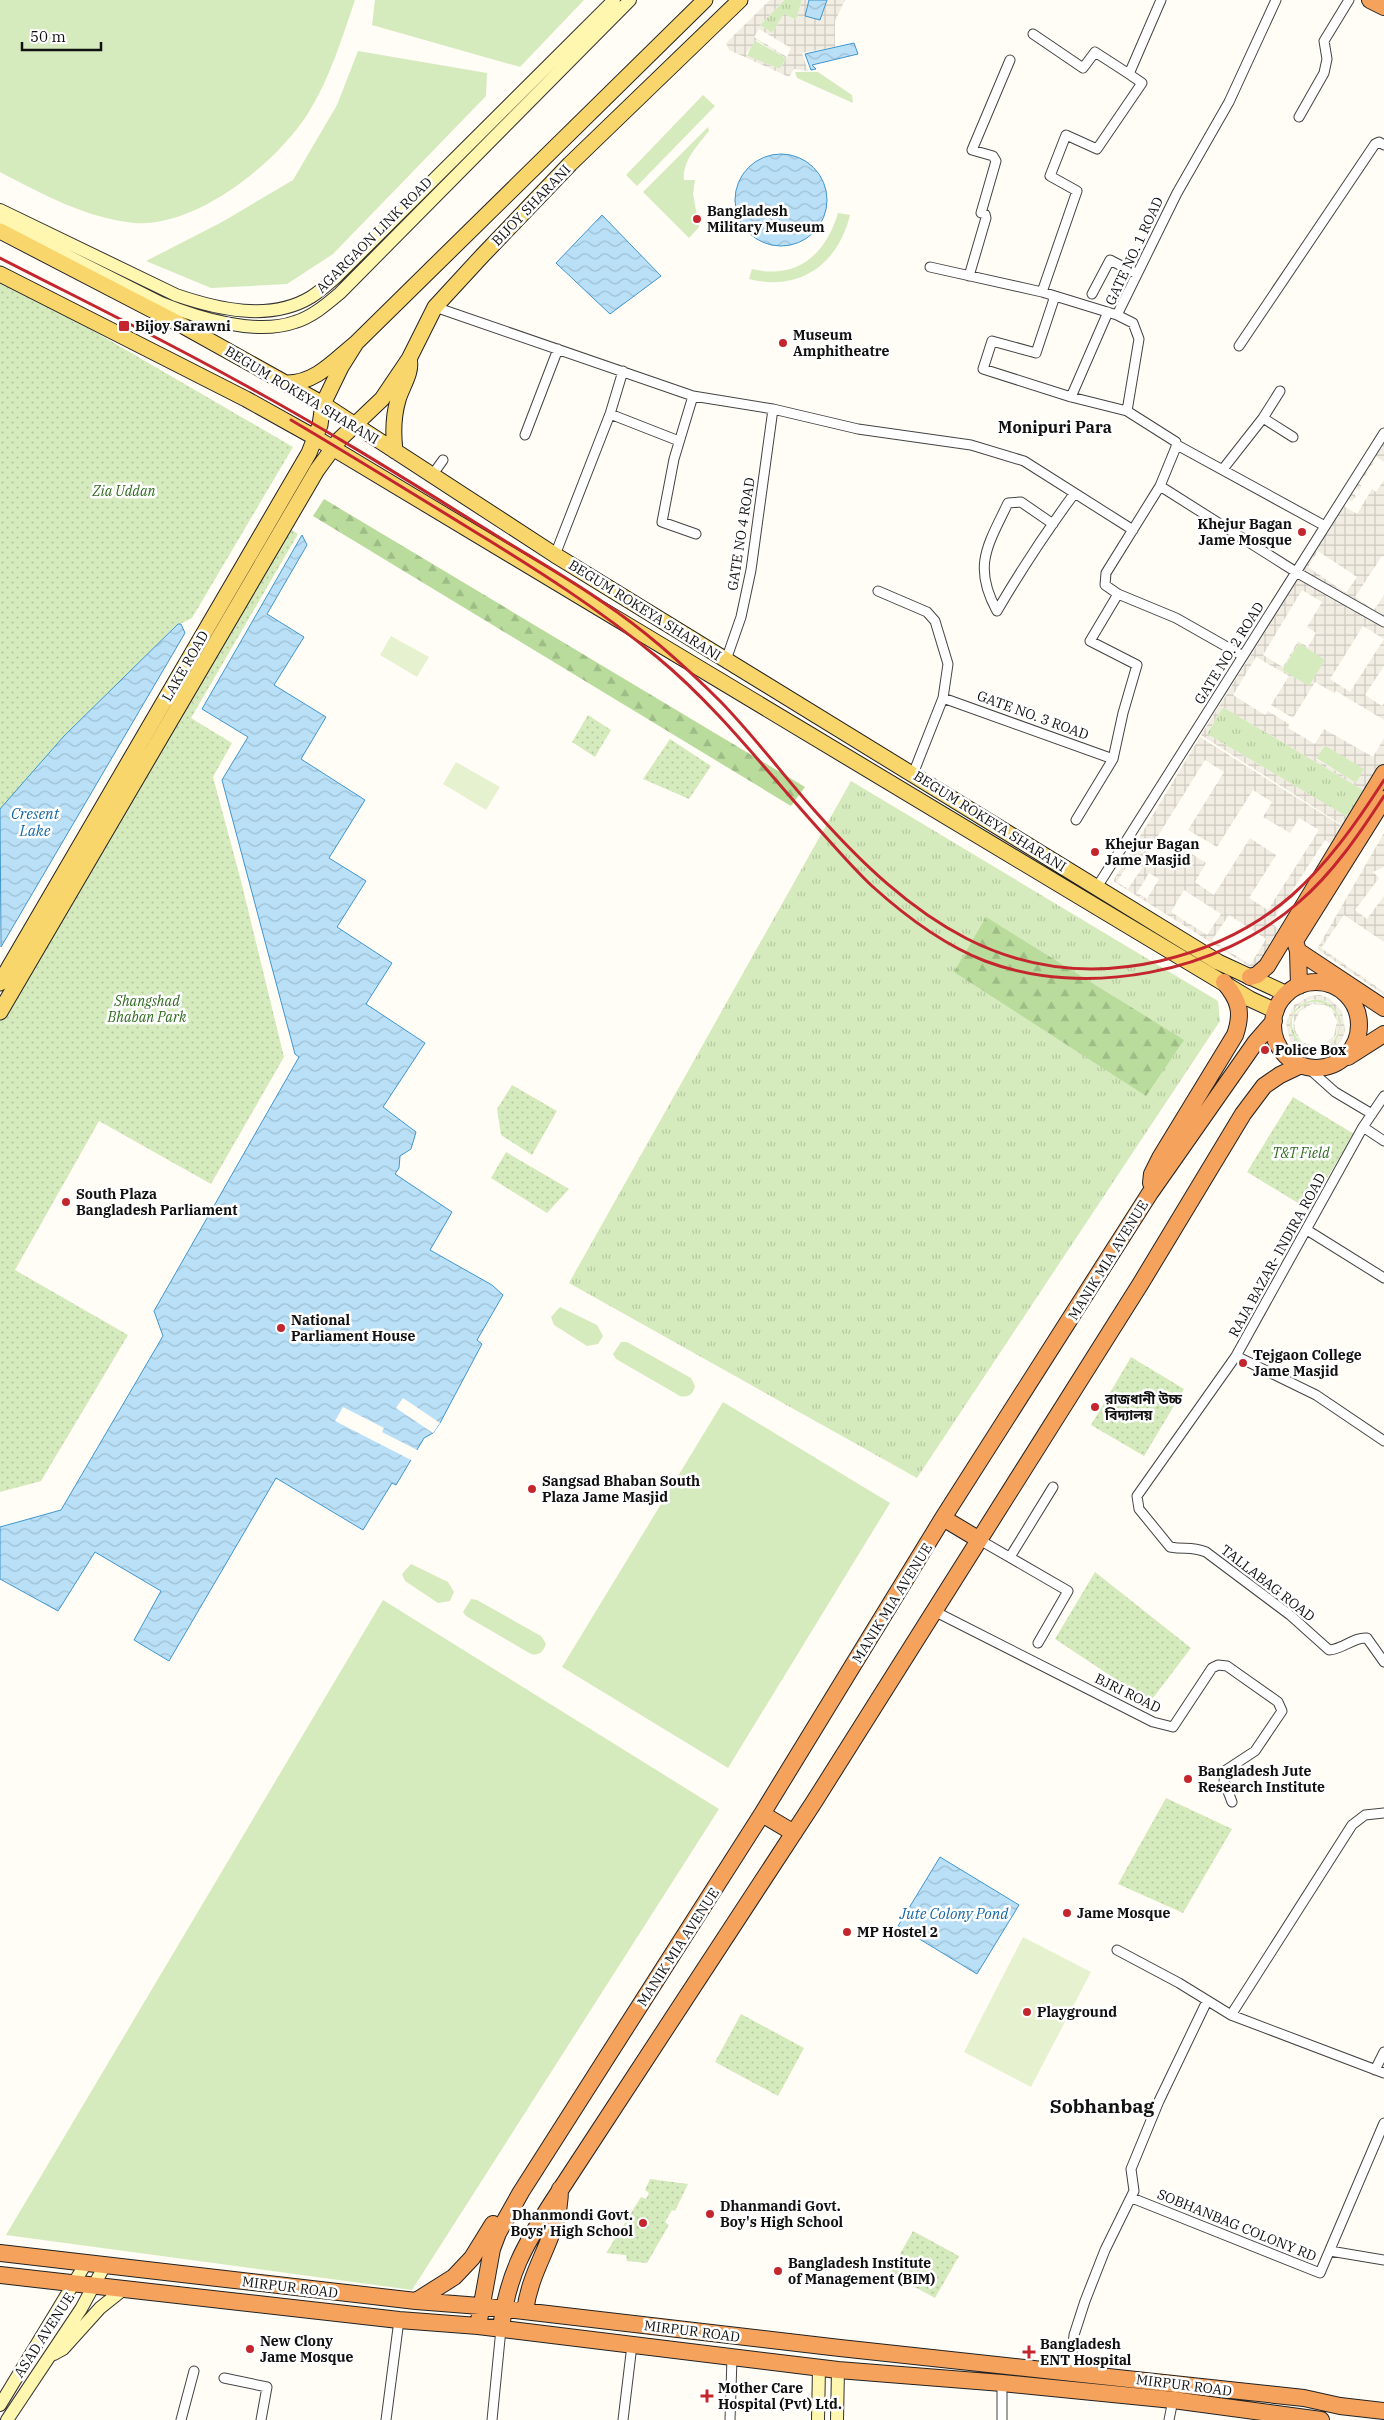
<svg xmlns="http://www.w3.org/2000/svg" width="1384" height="2420" font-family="'IBM Plex Serif','Noto Sans Bengali',serif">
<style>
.grass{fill:url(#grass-tufts);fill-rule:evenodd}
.forest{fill:url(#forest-firs)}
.park{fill:url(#park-dots)}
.garden{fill:#d5ebbd}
.pitch{fill:#e6f2cf}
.plaza{fill:url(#plaza-grid);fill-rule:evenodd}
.water{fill:url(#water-waves);stroke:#3f96cf}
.pier{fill:#fffdf5}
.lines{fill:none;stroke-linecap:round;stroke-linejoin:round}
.street-casing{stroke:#444;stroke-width:11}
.secondary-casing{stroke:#333;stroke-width:14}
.primary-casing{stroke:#222;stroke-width:17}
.highway-casing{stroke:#222;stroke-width:18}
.street{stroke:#fff;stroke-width:9}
.secondary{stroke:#fff6b0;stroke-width:12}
.primary{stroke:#f9d66b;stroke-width:15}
.highway{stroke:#f5a25d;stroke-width:16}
.rail{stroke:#c4262e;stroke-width:3}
.poi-dot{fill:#c4262e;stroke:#fff;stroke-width:2}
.labels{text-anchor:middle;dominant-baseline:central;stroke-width:5;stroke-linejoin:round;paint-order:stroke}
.street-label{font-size:14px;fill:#111;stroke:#fff}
.poi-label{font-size:14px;font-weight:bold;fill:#111;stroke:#fff;text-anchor:start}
.park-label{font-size:14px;font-style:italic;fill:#2f6b1f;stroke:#fff}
.water-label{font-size:15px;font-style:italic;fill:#1768a6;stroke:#fff}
.quarter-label{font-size:16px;font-weight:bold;fill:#111;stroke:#fff}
.district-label{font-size:19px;font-weight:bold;fill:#111;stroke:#fff}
</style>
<defs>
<pattern id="grass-tufts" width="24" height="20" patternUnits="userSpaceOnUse" patternTransform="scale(1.25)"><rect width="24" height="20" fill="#d5ebbd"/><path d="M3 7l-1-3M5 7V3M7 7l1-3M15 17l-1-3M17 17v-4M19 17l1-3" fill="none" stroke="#b6c8a1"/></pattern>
<pattern id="forest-firs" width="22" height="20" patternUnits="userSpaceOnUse" patternTransform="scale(1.25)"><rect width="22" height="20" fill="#b9dc9c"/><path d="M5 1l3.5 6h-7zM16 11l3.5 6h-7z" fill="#9ebc85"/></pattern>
<pattern id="park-dots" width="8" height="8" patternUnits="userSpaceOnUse" patternTransform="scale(1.25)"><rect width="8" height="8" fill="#d5ebbd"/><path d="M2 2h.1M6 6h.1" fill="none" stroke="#b6c8a1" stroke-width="1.8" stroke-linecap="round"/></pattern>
<pattern id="plaza-grid" width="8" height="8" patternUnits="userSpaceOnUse" patternTransform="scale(1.25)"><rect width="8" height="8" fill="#f1ede2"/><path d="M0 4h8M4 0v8" fill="none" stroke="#cecac1"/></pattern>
<pattern id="water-waves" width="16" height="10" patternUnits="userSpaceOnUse" patternTransform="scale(1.25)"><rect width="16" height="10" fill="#b9e0f7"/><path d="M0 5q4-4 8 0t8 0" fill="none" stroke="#9ebfd3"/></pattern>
</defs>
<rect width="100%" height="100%" fill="#fffdf5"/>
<path class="grass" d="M784,0H802L796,20L784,14L772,33L760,25Z
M1223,707L1365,791L1349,818L1207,734Z
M851,781L1218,1001L1220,1021L917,1478L569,1283Z
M1319,999C1360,1011 1337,1064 1305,1048C1298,1045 1293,1039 1291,1031C1286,1012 1302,1000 1319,999ZM1311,1002C1329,1001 1345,1015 1337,1034C1320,1076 1262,1019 1311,1002Z"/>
<path class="forest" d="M324,499L805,787L791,806L313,516Z
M986,917L1184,1040L1146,1096L954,972Z"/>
<path class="park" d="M0,281L78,322L293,447L192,618L174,627L0,811Z
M290,529L298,534L191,718L232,743L213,777L241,881L284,1057L211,1184L99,1121L15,1270L128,1335L41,1481L0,1492V1019Z
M588,715L611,730L595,757L572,742Z
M670,739L711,766L689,799L643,779Z
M512,1085L557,1111L532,1155L501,1135L497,1109Z
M1293,1097L1354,1134L1308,1209L1247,1172Z
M506,1152L569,1189L547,1213L491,1178Z
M1131,1357L1184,1389L1144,1456L1091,1425Z
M1095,1572L1191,1648L1150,1702L1055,1639Z
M1166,1798L1232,1829L1183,1913L1118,1884Z
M741,2014L804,2048L778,2096L715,2062Z
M650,2179L688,2184L675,2211L672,2210L665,2222L669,2225L647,2263L627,2261L626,2255L606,2253L641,2197L646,2199L649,2193L645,2190Z
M913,2231L959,2256L935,2298L889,2273Z"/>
<path class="garden" d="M0,0H355C342,38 329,81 307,115C275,164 196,228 134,223C86,218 42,194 0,172Z
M375,0H584L520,67L372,25Z
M754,40L786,58L780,69L747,56Z
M358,51L487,73L486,96L333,254L287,284L211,288L146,261L222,222L293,180L337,105Z
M795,72H818L852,95L853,103L797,78Z
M703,95L715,106L637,186L626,175Z
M708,127L709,131C698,145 682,161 684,180H695L693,194L699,227L689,238L643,192Z
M838,213L850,215C838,264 800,292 749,279L752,269C797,280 826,254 838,213Z
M1299,643L1326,660L1309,687L1282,670Z
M1325,745L1365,769L1356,783L1316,758Z
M560,1307L597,1325L603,1336L598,1344L587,1346L554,1325L551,1317Z
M621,1342H627L691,1378L695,1386C693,1394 689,1398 680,1396L616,1359L613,1354Z
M723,1402L890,1503L728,1768L562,1667Z
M411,1564L448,1582L454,1592L450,1601L438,1603L405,1581L402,1574Z
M471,1599L477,1600L541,1636L546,1644C543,1652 539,1656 531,1654L466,1616L463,1612Z
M383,1600L719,1809L412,2290L6,2235Z"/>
<path class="pitch" d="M391,636L429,657L417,677L380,655Z
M456,762L500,787L486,810L443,784Z
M1023,1937L1091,1972L1031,2087L964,2052Z"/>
<path class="plaza" d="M770,0H784L760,25L772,33L784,14L796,20L802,0H809L805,16L819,20L827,0H845L835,21V47L802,53L808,71L794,69L789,77L729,50L726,43ZM759,29L791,48L787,57L754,37ZM756,40L786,58L780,69L747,56L746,54Z
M1384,435V462L1375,456L1372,461L1374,463L1366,471L1368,472L1358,483L1362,486L1359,490L1355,488L1352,493L1356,496L1352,501L1348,499L1344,506L1357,514L1372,489L1376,492L1384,480V557L1382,556L1355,597L1374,610L1384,595V619L1302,571ZM1318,551L1357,577L1346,593L1308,567Z
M1299,578L1384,626V666L1365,695L1382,706L1384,703V720L1336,691L1334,693L1315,682L1293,718L1271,705L1289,676L1256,657L1233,695L1265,715L1268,711L1289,724L1288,728L1315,744L1324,729L1373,757L1384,738V766L1345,827L1201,735ZM1302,590L1322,602L1307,627L1316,633L1308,647L1298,641L1283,667L1263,655ZM1363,626L1384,639L1350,692L1330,679ZM1299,643L1325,660L1309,686L1282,670ZM1223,707L1365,791L1349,818L1207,734ZM1324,745L1364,769L1356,783L1316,759Z
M1200,737L1345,828L1255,970L1113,881ZM1205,760L1224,772L1188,830L1217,847L1253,790L1272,802L1263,817L1290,833L1299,818L1319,830L1268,910L1249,898L1276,855L1250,838L1214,895L1195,882L1206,863L1178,845L1166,864L1148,852ZM1325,840L1333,846L1279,929L1271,923ZM1130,861L1142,868L1128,889L1117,882ZM1149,873L1159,879L1147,899L1137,893ZM1184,890L1221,914L1207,935L1171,912ZM1229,915L1266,939L1250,965L1212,940Z
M1384,833V867L1373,872L1379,878L1355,910L1367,919L1384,896V942L1344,915L1321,948L1384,992V995L1317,949Z
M1320,995L1329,998L1342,1011L1345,1030L1342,1040L1335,1048L1326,1053L1316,1055L1306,1054L1297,1049L1290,1041L1286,1022L1294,1005L1310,996ZM1311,999L1327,1001L1339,1013L1341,1021L1338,1038L1325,1050H1307L1299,1046L1290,1031V1022L1296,1007Z
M1311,1002L1326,1004L1336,1014L1339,1021V1029L1331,1043L1316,1048L1301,1043L1293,1030L1294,1015L1304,1005ZM1312,1004L1325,1005L1331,1009L1337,1021L1334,1036L1323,1045L1316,1047L1302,1042L1295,1030L1294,1023L1300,1011Z"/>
<path class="water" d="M809,0H827L820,20L805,16Z
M854,43L858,54L812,65L816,69L811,70L805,54Z
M735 200a46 46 0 1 1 92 0a46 46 0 1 1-92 0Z
M602,215L661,276L610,314L556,263Z
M302,535L307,545L267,614L304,637L274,685L326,717L301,759L365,800L329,858L366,881L337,927L392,963L366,1004L425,1043L383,1107L416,1132L411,1149L400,1156L399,1168L395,1174L452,1212L430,1250L492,1285L503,1295L477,1340L482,1344L440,1423L433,1433L424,1438L396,1485L392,1483L363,1530L276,1478L169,1661L134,1640L161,1591L95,1552L58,1611L0,1579V1527L61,1510L163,1336L154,1311L299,1057L295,1054L222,780L248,737L202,709Z
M178,624H181L185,633L1,947L0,809L64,736Z
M940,1857L1019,1905L977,1974L898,1926Z"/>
<path class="pier" d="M403,1398L440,1423L433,1433L396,1408Z
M343,1407L384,1428L382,1432L419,1451L413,1461L335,1421Z"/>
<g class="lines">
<g class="street-casing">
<path id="street" d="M1276,0L1229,102L1177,193L1117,315L1133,323L1139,339L1127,411L1176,442V447L1160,486L1296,572L1384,622
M1033,34L1083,68L1095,52L1129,74
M1299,117L1324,73L1327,59L1324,41L1349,0
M930,267L1042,292L1117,315
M969,276L986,218L985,214L981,213L996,161L993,156L972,150L1010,60
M1042,292L1077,191L1050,176L1066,135L1097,149L1142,83L1129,74L1161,0
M1092,294L1110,260L1137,274
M1055,296L1036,353L992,341L983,369L1071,397L1127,411
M435,307L693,396L773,409L858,429L971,445L1024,461L1133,530
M1239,346L1375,144L1379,142L1384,145
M693,396L674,459L662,522L696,534
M1071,397L1108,312
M610,414L679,441
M1263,418L1293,437
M525,435L558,349
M1177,445L1325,526
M1223,469L1263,418L1280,391
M433,474L443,460
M1160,486L1106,573L1105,585L1118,594L1176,618L1243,656
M1053,524L1021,502L1008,503C988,545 972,566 997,611C1021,570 1046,532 1074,494
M555,555L610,414L623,371
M878,591L927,612L935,621L948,664L943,698
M726,660L741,617L751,570L773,409
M913,774L943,698L1113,759
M1076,820L1113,759L1123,713L1137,665L1090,641L1118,594
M1097,887L1384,433
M1307,1067L1335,1092L1372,1114
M1384,1096L1363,1127L1236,1356L1316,1395L1384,1441
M1363,1127L1384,1141
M1307,1230L1384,1278
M1236,1356L1137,1496L1139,1509L1170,1547C1186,1550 1190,1546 1206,1552L1290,1615L1329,1650C1344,1649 1353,1637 1367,1638L1384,1662
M978,1539L1068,1591L1038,1643
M1010,1557L1053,1487
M934,1611L1153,1722L1173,1727L1212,1668L1218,1665L1227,1666L1278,1702L1282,1711L1255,1751L1226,1770L1224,1781L1232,1802
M1117,1950L1179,1983L1231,2015L1384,2073
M1231,2015L1352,1825L1365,1815L1384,1813
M1375,2070L1384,2052
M1132,2198L1320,2273L1384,2123
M1330,2251L1384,2260
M1070,2371L1074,2335L1085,2301L1105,2250L1134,2191L1131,2169L1159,2101L1207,2001
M224,2378L267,2387L261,2420
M181,2420L194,2371
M386,2420L399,2320
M492,2420L501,2329
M623,2420L632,2345
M730,2420L732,2358
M1002,2420V2383
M1169,2420L1173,2400"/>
</g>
<g class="secondary-casing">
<path id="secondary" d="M0,210L176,295C217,309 270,322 311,297C319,292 327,285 335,278L614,0
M0,222L161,303C198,318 256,336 295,322C312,317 327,304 340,293L630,0
M54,2354L63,2349L100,2308L125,2288
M0,2405L86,2263
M7,2420L81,2309L105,2265
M818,2420L819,2368
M837,2420L838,2370"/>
</g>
<g class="primary-casing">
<path id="primary" d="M0,231L185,327L323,404L555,555L1218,962L1287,994
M0,274L246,399L316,438L1250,999L1276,1011
M287,383C316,383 335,360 356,343L705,0
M395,451C393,434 393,417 398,400C401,388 413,372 409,359L435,307L482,256L570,164L740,0
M0,983L309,453L320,425L323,404L341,367L356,343
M0,1012L317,470L339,440L382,399L409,359"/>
</g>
<g class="highway-casing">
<path id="highway" d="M1370,0L1384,7
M1298,951L1384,1008
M1250,977L1257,975L1267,966L1384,773
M1273 1025a43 43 0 1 1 86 0a43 43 0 1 1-86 0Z
M1299,986L1298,951L1295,941L1384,799
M1348,1057L1384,1034
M1151,1183L1152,1174L1160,1158L1235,1035C1243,1012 1239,1000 1224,982
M943,1518L978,1539
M762,1814L794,1833
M0,2253L416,2301L480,2306L840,2348L1304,2398L1340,2406L1384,2411
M0,2275L399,2320L478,2326L838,2370L1002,2383L1173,2400L1321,2420
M416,2301L454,2277L472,2258L493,2224
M525,2311C531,2264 560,2237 560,2189
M478,2326L492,2249L498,2233L521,2192L762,1814L943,1518L1150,1193L1255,1043L1274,1021
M501,2329C507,2276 524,2246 553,2201L814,1802L1141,1283L1243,1114L1264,1086L1280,1075L1301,1065"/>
</g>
<use href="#street" class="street"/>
<use href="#secondary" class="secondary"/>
<use href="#primary" class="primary"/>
<use href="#highway" class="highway"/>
<path class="rail" d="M0,258C80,299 162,339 241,383C326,429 407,480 489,531C527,555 567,577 604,603C646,631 685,666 721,702C754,736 783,775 815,811C909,917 1010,995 1160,961C1272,935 1325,872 1384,780
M291,420C352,456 412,493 472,530C536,569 599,609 657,657C720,709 770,776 825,836C840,853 855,870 872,886C904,915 944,945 985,961C1085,999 1219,973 1299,902C1333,873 1360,833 1384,796"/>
</g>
<g class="poi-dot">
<circle cx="697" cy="219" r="5"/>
<rect x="118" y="320" width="12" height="12" rx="2.5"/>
<circle cx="783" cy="343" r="5"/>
<circle cx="1302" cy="532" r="5"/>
<circle cx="1095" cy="852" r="5"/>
<circle cx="1265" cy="1050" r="5"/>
<circle cx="66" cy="1202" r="5"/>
<circle cx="281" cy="1328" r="5"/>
<circle cx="1243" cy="1363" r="5"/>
<circle cx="1095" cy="1407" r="5"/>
<circle cx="532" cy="1489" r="5"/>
<circle cx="1188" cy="1779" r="5"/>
<circle cx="1067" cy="1913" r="5"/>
<circle cx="847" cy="1932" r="5"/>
<circle cx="1027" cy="2012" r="5"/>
<circle cx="710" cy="2214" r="5"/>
<circle cx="643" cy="2223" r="5"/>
<circle cx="778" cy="2271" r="5"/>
<circle cx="250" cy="2349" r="5"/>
<path d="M1026.5 2344.5h5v5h5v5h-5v5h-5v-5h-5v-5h5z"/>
<path d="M704.5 2388.5h5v5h5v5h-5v5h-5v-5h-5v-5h5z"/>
</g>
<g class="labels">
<g class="street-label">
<text transform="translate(531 205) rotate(-46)">BIJOY SHARANI</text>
<text transform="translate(374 235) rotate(-45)">AGARGAON LINK ROAD</text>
<text transform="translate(1134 251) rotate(-65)">GATE NO. 1 ROAD</text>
<text transform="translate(302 395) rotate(31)">BEGUM ROKEYA SHARANI</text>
<text transform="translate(741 534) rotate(-81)">GATE NO 4 ROAD</text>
<text transform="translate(645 610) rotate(32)">BEGUM ROKEYA SHARANI</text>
<text transform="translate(1229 653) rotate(-58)">GATE NO. 2 ROAD</text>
<text transform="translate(185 666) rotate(-60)">LAKE ROAD</text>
<text transform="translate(1033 715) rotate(20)">GATE NO. 3 ROAD</text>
<text transform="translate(990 821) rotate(32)">BEGUM ROKEYA SHARANI</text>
<text transform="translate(1277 1255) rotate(-61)">RAJA BAZAR- INDIRA ROAD</text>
<text transform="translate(1108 1260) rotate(-58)">MANIK MIA AVENUE</text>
<text transform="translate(1268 1583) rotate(38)">TALLABAG ROAD</text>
<text transform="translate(892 1603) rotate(-58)">MANIK MIA AVENUE</text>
<text transform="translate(1128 1693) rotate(26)">BJRI ROAD</text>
<text transform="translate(678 1947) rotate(-57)">MANIK MIA AVENUE</text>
<text transform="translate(1237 2225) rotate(22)">SOBHANBAG COLONY RD</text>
<text transform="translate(290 2287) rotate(7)">MIRPUR ROAD</text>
<text transform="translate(692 2331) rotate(7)">MIRPUR ROAD</text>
<text transform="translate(44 2335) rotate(-57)">ASAD AVENUE</text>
<text transform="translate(1184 2385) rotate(7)">MIRPUR ROAD</text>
</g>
<g class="poi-label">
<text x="707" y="211">Bangladesh<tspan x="707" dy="16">Military Museum</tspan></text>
<text x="135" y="326">Bijoy Sarawni</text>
<text x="793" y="335">Museum<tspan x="793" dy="16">Amphitheatre</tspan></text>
<text x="1292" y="524" text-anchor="end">Khejur Bagan<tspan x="1292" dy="16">Jame Mosque</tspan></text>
<text x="1105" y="844">Khejur Bagan<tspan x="1105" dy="16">Jame Masjid</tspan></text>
<text x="1275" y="1050">Police Box</text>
<text x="76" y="1194">South Plaza<tspan x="76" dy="16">Bangladesh Parliament</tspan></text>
<text x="291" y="1320">National<tspan x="291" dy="16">Parliament House</tspan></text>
<text x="1253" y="1355">Tejgaon College<tspan x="1253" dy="16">Jame Masjid</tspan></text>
<text x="1105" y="1399">রাজধানী উচ্চ<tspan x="1105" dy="16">বিদ্যালয়</tspan></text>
<text x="542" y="1481">Sangsad Bhaban South<tspan x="542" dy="16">Plaza Jame Masjid</tspan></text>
<text x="1198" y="1771">Bangladesh Jute<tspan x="1198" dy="16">Research Institute</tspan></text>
<text x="1077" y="1913">Jame Mosque</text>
<text x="857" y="1932">MP Hostel 2</text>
<text x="1037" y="2012">Playground</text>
<text x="720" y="2206">Dhanmandi Govt.<tspan x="720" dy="16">Boy's High School</tspan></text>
<text x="633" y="2215" text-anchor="end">Dhanmondi Govt.<tspan x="633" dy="16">Boys' High School</tspan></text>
<text x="788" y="2263">Bangladesh Institute<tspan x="788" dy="16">of Management (BIM)</tspan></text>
<text x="260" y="2341">New Clony<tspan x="260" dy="16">Jame Mosque</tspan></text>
<text x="1040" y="2344">Bangladesh<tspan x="1040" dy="16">ENT Hospital</tspan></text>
<text x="718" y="2388">Mother Care<tspan x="718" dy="16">Hospital (Pvt) Ltd.</tspan></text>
</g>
<g class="park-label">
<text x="124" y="491">Zia Uddan</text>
<text x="147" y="1001">Shangshad<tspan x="147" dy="16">Bhaban Park</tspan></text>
<text x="1301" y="1153">T&amp;T Field</text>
</g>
<g class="water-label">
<text x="35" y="813">Cresent<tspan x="35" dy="17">Lake</tspan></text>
<text x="954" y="1913">Jute Colony Pond</text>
</g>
<g class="quarter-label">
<text x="1055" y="427">Monipuri Para</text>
</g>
<g class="district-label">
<text x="1102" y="2106">Sobhanbag</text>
</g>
</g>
<path d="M22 42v8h79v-8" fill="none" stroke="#111111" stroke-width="2.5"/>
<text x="30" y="42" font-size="15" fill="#111111" stroke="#ffffff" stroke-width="4" paint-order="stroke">50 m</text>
</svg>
